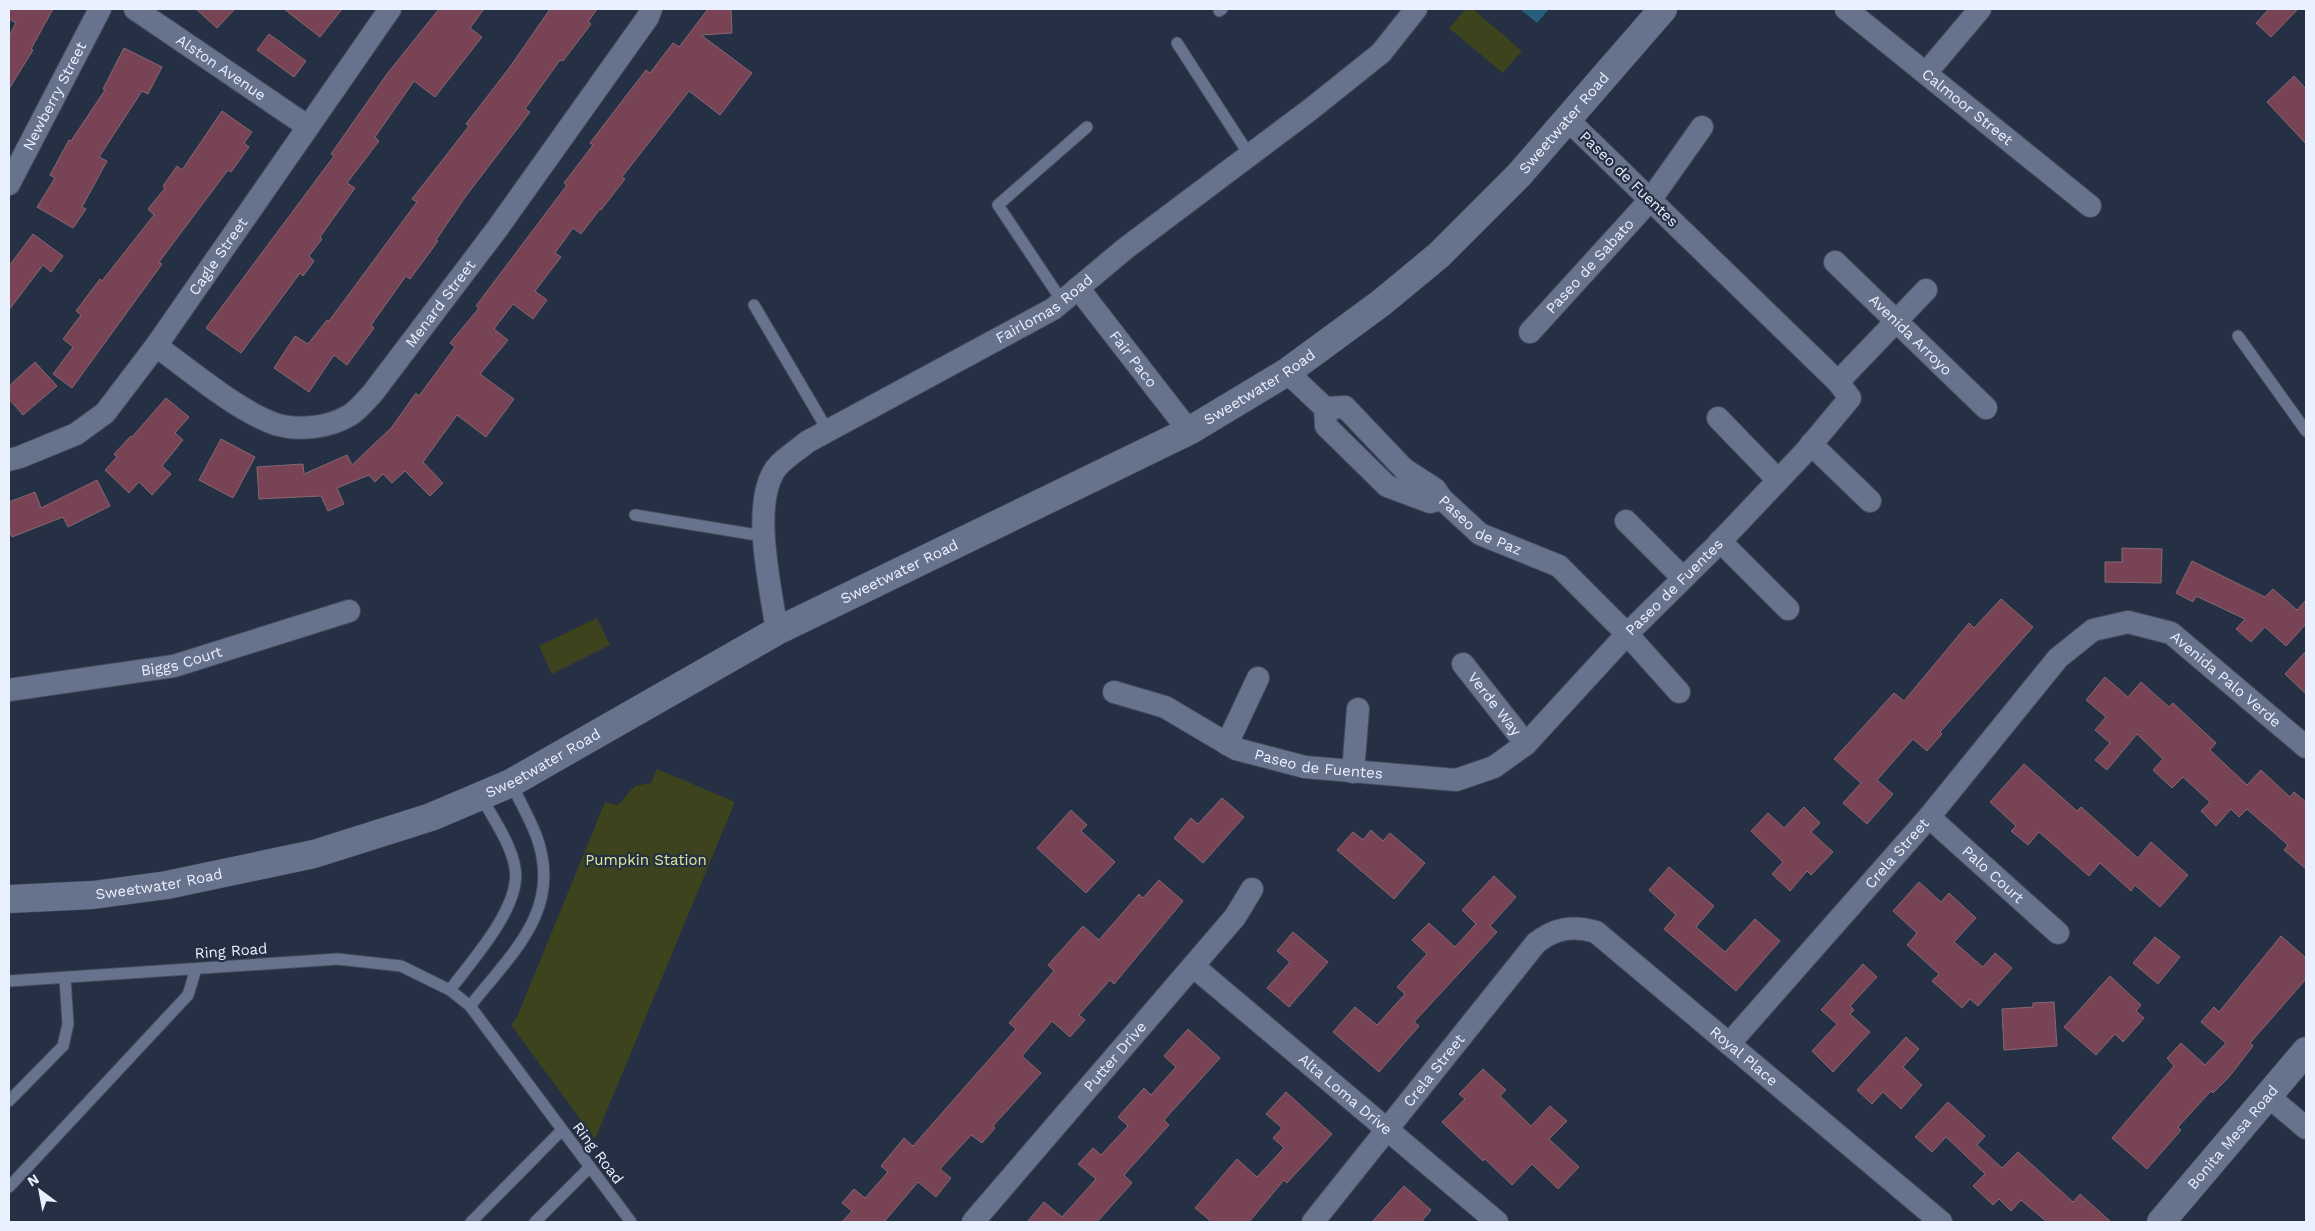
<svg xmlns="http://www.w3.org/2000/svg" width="2315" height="1231" font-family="'Work Sans',sans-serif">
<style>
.green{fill:#3d431c}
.water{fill:#285e7d}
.building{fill:#784455;stroke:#866871}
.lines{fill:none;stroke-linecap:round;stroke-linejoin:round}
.lane-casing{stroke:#434b5d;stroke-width:13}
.street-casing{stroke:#434b5d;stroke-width:24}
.secondary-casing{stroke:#434b5d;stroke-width:29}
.lane{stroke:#67738c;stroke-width:11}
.street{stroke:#67738c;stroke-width:22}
.secondary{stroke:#67738c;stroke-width:28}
.labels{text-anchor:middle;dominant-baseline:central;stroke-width:4.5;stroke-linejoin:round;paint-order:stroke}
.street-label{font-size:15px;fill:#e9f0fe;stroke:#253044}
.park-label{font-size:15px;fill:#ddeb99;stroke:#253044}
</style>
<rect width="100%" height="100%" fill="#253044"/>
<path class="green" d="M1466,9H1473L1522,51L1503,73L1449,28Z
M597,618L610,645L552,674L539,646Z
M657,769L735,802L595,1139L511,1025L517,1017L605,802L618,805L635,786L651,783Z"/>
<path class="water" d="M1520,9H1549L1537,23Z"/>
<path class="building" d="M9,9H53L31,49L33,50L9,89V36L16,23L9,19Z
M196,9H235L217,28Z
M284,9H342L320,37Z
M439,9H484L470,28L482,37L435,97L414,81L375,137L379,141L347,183L355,188L320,237L322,239L309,256L314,261L303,276L300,273L241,353L206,328L334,156L331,154L387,74Z
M550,9H597L588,22L591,24L563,61L560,60L525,109L530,112L466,196L436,240L438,241L410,279L406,276L371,325L374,328L347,365L334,355L309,392L274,368L295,336L308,344L327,320L329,321L417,202L412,199L469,126L466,124L510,67Z
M708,9H731L732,33L701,35L752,73L720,115L689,91L622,177L625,179L601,210L600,209L581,234L573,228L555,253L561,257L535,291L547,300L533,319L513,304L494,329L508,340L480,374L514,399L486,437L457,415L423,462L443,483L430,496L405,471L392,483L383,474L375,482L369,475L337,488L344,504L328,511L321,496L259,499L257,467L303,464L304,474L347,455L352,465L392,427L416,393L419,396L455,347L450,343L479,308L476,306L567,185L564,183L593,145L590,143L646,70L650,73L673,43L679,47Z
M2269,9H2298L2271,37L2256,23Z
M269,34L306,61L294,77L257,50Z
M124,48L162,67L148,94L142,91L99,157L107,161L82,207L86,209L73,228L37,207L55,178L50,175L69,140L71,141L105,90L103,89Z
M2294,76L2306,89V144L2267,102Z
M222,111L252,132L244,143L249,147L231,172L228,170L159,262L162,264L72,388L53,374L73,347L63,339L81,315L76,311L100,279L102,281L154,215L148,209L165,188L163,186L177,166L182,170Z
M33,234L63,256L51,272L43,265L9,310V266Z
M35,362L57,386L23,415L9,399V386Z
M166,398L189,417L175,433L183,440L162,466L171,474L152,495L139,482L129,493L105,470L117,457L114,454L131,436L132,437Z
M221,439L255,457L233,498L199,480Z
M97,480L110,506L68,527L63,517L12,537L9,529V502L35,492L41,508Z
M2122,548L2162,549L2161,583L2105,582V562H2122Z
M2192,561L2265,597L2273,589L2297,610L2306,600V624L2286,646L2265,627L2251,642L2236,629L2245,619L2196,596L2193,602L2176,593Z
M2001,599L2033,627L1940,732L1942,734L1927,751L1913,739L1877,780L1893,794L1867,824L1843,803L1861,783L1834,759L1894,693L1904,701L1969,623L1974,628Z
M2306,651V694L2285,674Z
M2105,677L2128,697L2141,682L2169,707L2173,703L2216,743L2210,750L2247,785L2261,770L2290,797L2294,792L2306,802V869L2284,850L2288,845L2247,809L2239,817L2231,809L2216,826L2201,811L2210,802L2183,777L2172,788L2153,770L2163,759L2137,734L2107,770L2095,760L2110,743L2095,730L2106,717L2086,700Z
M2024,764L2077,811L2081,807L2138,858L2151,842L2188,875L2160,907L2135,885L2131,891L2100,863L2089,876L2039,832L2028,845L2011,831L2016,826L1990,802Z
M1222,798L1244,817L1203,863L1174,838L1191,818L1198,824Z
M1804,807L1820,823L1811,832L1833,852L1811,875L1807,871L1790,891L1772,874L1783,862L1751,831L1768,813L1784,828Z
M1071,810L1087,825L1081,831L1115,862L1086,893L1037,848Z
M1371,830L1383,841L1390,833L1425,863L1394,899L1337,850L1353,832L1363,840Z
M1669,867L1714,906L1696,927L1725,952L1755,919L1780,941L1736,991L1664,929L1676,915L1649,890Z
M1494,876L1516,897L1490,926L1497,932L1414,1022L1419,1026L1379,1072L1333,1032L1355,1007L1377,1025L1405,994L1397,987L1427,954L1412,940L1429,923L1455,947L1476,924L1462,910Z
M1159,880L1183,901L1114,984L1110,980L1079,1015L1085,1020L1070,1037L1052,1021L1022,1056L1041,1073L993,1126L995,1128L982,1143L971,1135L940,1169L951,1178L936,1197L918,1182L884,1222H842L852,1211L842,1203L854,1189L865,1198L888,1172L881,1166L904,1138L913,1146L1016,1029L1009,1023L1054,971L1048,965L1083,926L1099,940L1139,894L1143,898Z
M1919,882L1941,902L1949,893L1976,918L1954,942L1983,967L1995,953L2012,968L1978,1006L1970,999L1962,1008L1932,981L1939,974L1907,945L1917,933L1893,911Z
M1293,932L1328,962L1289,1007L1267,988L1290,962L1277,951Z
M2281,936L2306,958V979L2250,1043L2253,1046L2229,1077L2213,1093L2211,1091L2178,1127L2181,1130L2147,1169L2112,1138L2174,1066L2167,1058L2181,1043L2205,1065L2226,1043L2201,1022L2214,1007L2219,1012Z
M2155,937L2180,957L2158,984L2133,963Z
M1863,964L1877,977L1850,1006L1854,1010L1850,1014L1870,1032L1833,1072L1812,1051L1837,1024L1821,1010Z
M2110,976L2141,1005L2136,1011L2144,1018L2123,1042L2115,1034L2096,1055L2064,1027Z
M2054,1002L2057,1046L2004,1050L2002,1009L2033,1007V1003Z
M1188,1029L1220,1058L1164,1120L1169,1125L1124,1175L1132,1183L1097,1222H1027L1044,1202L1062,1217L1096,1179L1078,1164L1093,1148L1101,1155L1128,1126L1118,1117L1144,1088L1151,1095L1176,1067L1164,1056Z
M1906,1037L1919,1049L1903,1067L1922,1085L1901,1109L1883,1092L1872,1104L1857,1090Z
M1483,1069L1506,1090L1500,1096L1531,1126L1550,1106L1567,1121L1549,1139L1579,1167L1558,1189L1532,1164L1512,1185L1485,1159L1483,1161L1442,1122L1465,1099L1459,1094Z
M1286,1092L1332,1134L1287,1183L1284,1180L1249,1222H1212L1195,1208L1237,1159L1257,1177L1284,1148L1273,1138L1282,1128L1266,1114Z
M1948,1102L1985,1136L1977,1145L2002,1168L2018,1152L2073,1202L2080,1194L2111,1222H2047L2021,1200L2011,1211L1999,1199L1993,1205L1973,1186L1985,1174L1946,1137L1932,1152L1915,1137Z
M1404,1186L1431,1210L1421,1222H1372Z"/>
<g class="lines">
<g class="lane-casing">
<path id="lane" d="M1219,11L1222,9
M1177,43L1250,156
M1062,301L998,205L1087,127
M754,305L828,431
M2238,336L2306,431
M635,515L763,536
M9,981L338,959L401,966L450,990L470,1006L631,1222
M450,990C472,960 522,906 515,868C511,843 493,819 481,796
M470,1006C512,953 564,909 536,835C529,817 519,800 511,783
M9,1101L63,1046L68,1024L65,978
M9,1187L188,995L196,969
M471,1222L562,1130
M535,1222L590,1167"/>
</g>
<g class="street-casing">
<g id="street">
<path id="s1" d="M135,9L307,126"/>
<path id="s2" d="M1846,9L2090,206"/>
<path d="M1926,73L1980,9"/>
<path id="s3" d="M9,184L100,9"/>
<path id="s4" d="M1835,262L1986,408"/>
<path id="s5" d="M1078,288L1189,431"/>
<path id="s6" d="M1530,332L1651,199L1702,127"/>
<path id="s7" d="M156,346C190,370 236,410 275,424C298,431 329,428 350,415C358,410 365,401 372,394L497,229L648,17L651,9"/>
<path d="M1287,372L1325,408L1326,426L1387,486L1430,502L1442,499"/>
<path d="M1838,382L1926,290"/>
<path id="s8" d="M1325,408L1345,407L1404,469L1435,489L1442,499L1480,534L1559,566L1627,634L1679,692"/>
<path d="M1718,418L1778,480"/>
<path d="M1811,444L1870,501"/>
<path id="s9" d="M9,460L20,457L76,434L105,413L156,346L390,9"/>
<path d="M1626,521L1683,578"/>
<path d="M1720,541L1788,609"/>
<path id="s10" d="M777,631C771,590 752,510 773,473C779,461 797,451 807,442L1053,309L1126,248L1311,109L1381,53L1416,9"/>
<path id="s11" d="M1463,664L1526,744"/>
<path id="s12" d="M9,690L174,666L349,611"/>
<path id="s13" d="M1114,692L1165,707L1236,749L1305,767L1456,780L1494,767L1526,744L1627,634L1716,546L1805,452L1850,398L1838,382L1568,120"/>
<path d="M1227,744L1258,678"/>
<path d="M1353,772L1358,709"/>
<path id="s14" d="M1929,817L2058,933"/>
<path id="s15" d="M1193,966L1497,1222"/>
<path id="s16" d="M1729,1044L1929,817L2058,658L2093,630L2128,622L2171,633L2306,747"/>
<path d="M2268,1096L2306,1128"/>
<path id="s17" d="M973,1222L1235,917L1252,889"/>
<path id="s18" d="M1313,1222L1536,943C1555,928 1573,925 1596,932L1941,1222"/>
</g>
</g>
<g class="secondary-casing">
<g id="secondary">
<path id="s19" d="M9,899L93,895L167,885L314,854L431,817L511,783L777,631L1189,431L1287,372L1381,303L1439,255L1519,175L1663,9"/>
<path id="s20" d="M2161,1222L2306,1051"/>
</g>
</g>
<use href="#lane" class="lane"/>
<use href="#street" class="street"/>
<use href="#secondary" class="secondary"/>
</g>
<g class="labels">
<g class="street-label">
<text stroke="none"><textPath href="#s1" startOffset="104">Alston Avenue</textPath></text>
<text stroke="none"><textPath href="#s3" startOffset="99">Newberry Street</textPath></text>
<text stroke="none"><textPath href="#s2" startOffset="156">Calmoor Street</textPath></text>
<text stroke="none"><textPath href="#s19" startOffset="1771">Sweetwater Road</textPath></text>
<text transform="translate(1629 179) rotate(44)">Paseo de Fuentes</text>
<text stroke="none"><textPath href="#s9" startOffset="301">Cagle Street</textPath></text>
<text stroke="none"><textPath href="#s6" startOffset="89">Paseo de Sabato</textPath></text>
<text stroke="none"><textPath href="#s7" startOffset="364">Menard Street</textPath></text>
<text stroke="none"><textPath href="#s10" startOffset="479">Fairlomas Road</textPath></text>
<text stroke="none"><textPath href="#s4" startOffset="105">Avenida Arroyo</textPath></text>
<text stroke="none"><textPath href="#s5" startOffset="90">Fair Paco</textPath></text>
<text stroke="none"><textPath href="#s19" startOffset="1366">Sweetwater Road</textPath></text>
<text stroke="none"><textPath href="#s8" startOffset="202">Paseo de Paz</textPath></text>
<text stroke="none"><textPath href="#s19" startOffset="961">Sweetwater Road</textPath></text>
<text stroke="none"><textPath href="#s13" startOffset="654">Paseo de Fuentes</textPath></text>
<text stroke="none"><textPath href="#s12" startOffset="175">Biggs Court</textPath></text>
<text stroke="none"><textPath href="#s16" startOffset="704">Avenida Palo Verde</textPath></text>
<text stroke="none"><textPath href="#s11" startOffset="51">Verde Way</textPath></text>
<text stroke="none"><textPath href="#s19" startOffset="556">Sweetwater Road</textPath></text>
<text stroke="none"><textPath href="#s13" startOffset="220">Paseo de Fuentes</textPath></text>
<text stroke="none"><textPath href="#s16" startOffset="254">Crela Street</textPath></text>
<text stroke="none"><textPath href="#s14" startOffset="86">Palo Court</textPath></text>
<text stroke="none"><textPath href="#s19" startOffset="151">Sweetwater Road</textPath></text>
<text transform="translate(231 951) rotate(-4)">Ring Road</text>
<text stroke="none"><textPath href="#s18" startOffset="614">Royal Place</textPath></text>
<text stroke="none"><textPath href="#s17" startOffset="218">Putter Drive</textPath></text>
<text stroke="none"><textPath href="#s18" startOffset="194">Crela Street</textPath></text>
<text stroke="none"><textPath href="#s15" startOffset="199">Alta Loma Drive</textPath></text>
<text stroke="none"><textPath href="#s20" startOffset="111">Bonita Mesa Road</textPath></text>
<text transform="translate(598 1153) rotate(53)">Ring Road</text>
</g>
<g class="park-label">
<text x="646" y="860">Pumpkin Station</text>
</g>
</g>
<rect width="2315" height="1231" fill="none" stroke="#e9f0fe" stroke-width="20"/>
<g transform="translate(40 1191) rotate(328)" stroke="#253044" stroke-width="4" paint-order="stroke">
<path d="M0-4L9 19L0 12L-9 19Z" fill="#e9f0fe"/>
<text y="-8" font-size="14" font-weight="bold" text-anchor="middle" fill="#e9f0fe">N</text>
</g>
</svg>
